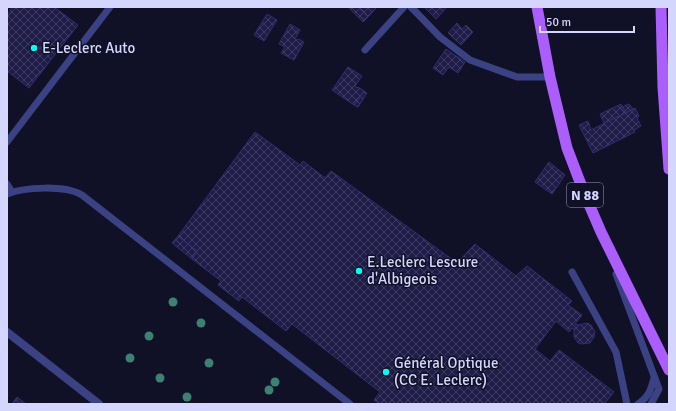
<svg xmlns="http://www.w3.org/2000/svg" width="676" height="411" font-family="Signika,sans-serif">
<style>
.building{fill:url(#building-cross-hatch);stroke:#332e72}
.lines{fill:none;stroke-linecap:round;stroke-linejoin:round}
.service{stroke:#3b4284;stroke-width:7}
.tertiary{stroke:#3b4284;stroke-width:8}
.primary{stroke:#ac5efc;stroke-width:11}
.tree{fill:#3d8171}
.poi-dot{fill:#05fbf3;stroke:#101026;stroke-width:1.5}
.labels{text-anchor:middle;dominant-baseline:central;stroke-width:3;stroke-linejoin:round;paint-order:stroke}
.shield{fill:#101026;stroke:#9a9bbd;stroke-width:1}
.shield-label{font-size:14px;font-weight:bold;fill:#d5d6fe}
.poi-label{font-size:15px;fill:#d5d6fe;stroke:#101026;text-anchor:start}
</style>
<defs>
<pattern id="building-cross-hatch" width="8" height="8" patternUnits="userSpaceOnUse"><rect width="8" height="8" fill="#1f1c47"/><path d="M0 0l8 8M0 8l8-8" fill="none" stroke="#3f3c63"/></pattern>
</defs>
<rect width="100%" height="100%" fill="#101026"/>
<path class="building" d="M12,7H54L78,25L29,88L7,71V17Z
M348,7H358L368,17L363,22Z
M358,7H377L368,17Z
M424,7H447L436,19Z
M267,14L277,20L264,41L254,35Z
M457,23L462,29L466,25L473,32L461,45L448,33Z
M290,24L300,30L295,39L297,40L298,39L304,42L294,60L281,53L285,47L279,44Z
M446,49L465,62L458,73L449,67L443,75L433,68Z
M348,67L362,76L355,86L357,88L358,87L364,91L354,105L332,90Z
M364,91L367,93L358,107L354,105Z
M621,104L626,113L604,123L600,114Z
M628,104L630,105L633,109L626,113L622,107Z
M635,108L639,116L637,118L641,126L634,130L635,132L593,153L579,125L588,121L591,130Z
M255,132L300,165L303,161L325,178L331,171L457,263L475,244L516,276L527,266L572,301L568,305L582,315L575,324L578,325L587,323L591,325L595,332L594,337L590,343L582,344L578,343L574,337V329L572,328L569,332L556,321L535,349L550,361L559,350L614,392L604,404H380L374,400L380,392L292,324L286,331L242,297L239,301L218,285L221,281L192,259L197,251L178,236Z
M549,162L565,175L552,194L535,182Z
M178,236L197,251L192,259L172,243Z
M17,397L26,404H12Z"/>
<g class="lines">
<path class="service" d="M411,7L440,37L470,60L517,77H550
M365,50L404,7
M7,142L110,7
M7,184L12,192
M7,194C24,187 65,185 82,195L350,404
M572,272L616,352L627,404
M616,274L659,389L651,404
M638,404C649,397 651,389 654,378"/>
<path class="tertiary" d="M7,332L99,404"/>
<path class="primary" d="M537,7L550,77L567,148L585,195L601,232L669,370
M661,7L663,87L669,169"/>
</g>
<g class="tree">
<circle cx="173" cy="302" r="4.5"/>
<circle cx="201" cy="323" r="4.5"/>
<circle cx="149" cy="336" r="4.5"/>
<circle cx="130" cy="358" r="4.5"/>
<circle cx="209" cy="363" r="4.5"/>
<circle cx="160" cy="378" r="4.5"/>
<circle cx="275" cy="382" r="4.5"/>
<circle cx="269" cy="390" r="4.5"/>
<circle cx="187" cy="397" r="4.5"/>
</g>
<g class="poi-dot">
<circle cx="34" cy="48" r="4"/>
<circle cx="359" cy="271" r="4"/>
<circle cx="386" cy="372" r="4"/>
</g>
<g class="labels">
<rect class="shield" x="567" y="183" width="36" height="24" rx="3"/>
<g class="shield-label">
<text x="585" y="195">N 88</text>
</g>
<g class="poi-label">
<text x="42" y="48">E-Leclerc Auto</text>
<text x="367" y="262">E.Leclerc Lescure<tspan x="367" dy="17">d'Albigeois</tspan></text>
<text x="394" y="363">Général Optique<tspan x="394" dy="17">(CC E. Leclerc)</tspan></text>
</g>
</g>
<rect width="676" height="411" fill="none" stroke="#d5d6fe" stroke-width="16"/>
<path d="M540 26v6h94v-6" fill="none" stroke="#d5d6fe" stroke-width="2"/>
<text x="546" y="26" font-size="12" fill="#d5d6fe" stroke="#101026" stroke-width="3" paint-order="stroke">50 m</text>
</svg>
